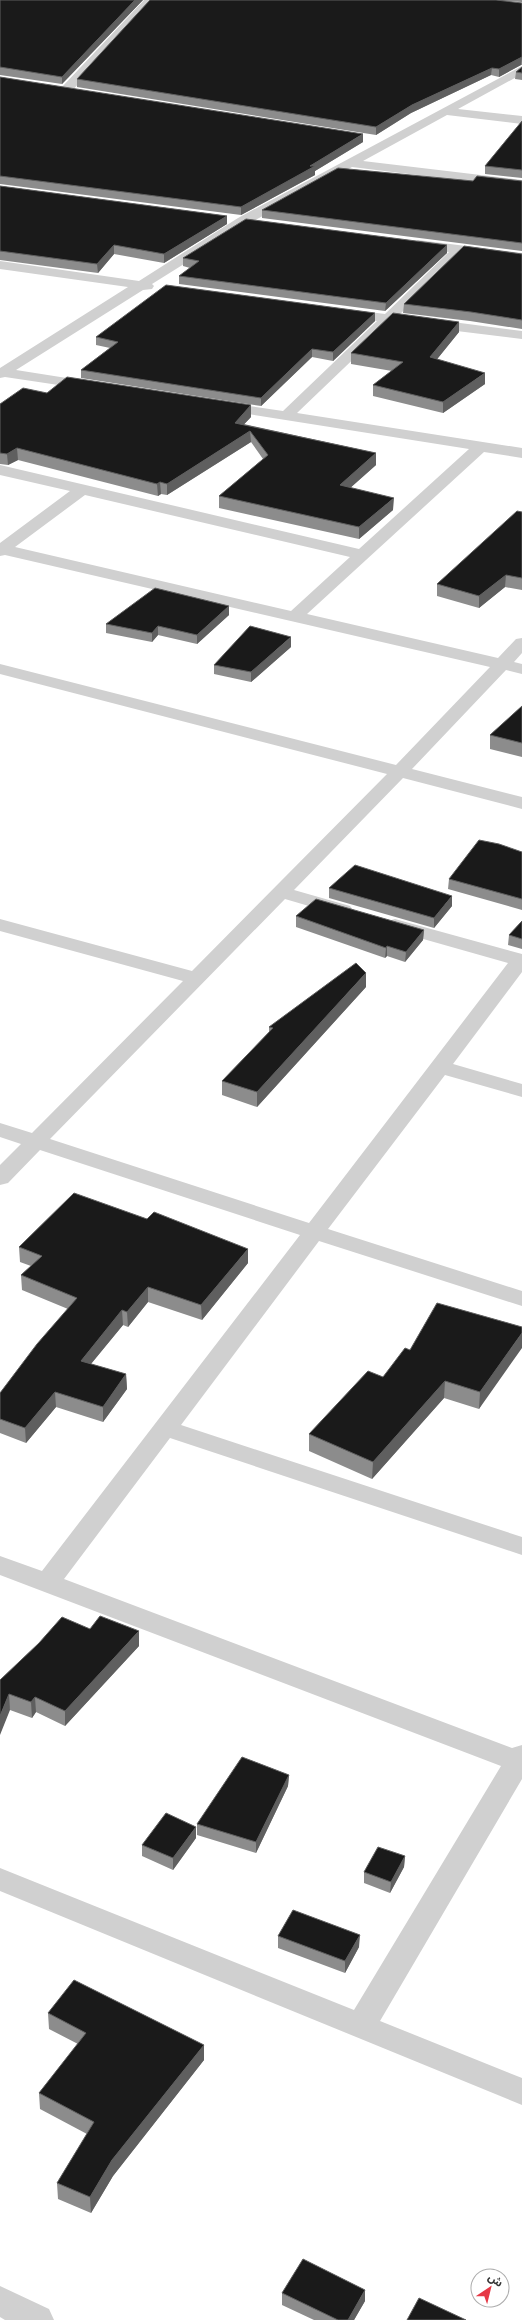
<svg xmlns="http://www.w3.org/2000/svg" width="522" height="2320" font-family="Overpass,'Noto Sans Arabic',sans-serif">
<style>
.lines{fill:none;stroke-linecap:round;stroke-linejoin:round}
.minor{fill:#d0d0d0;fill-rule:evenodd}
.wall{fill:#8c8c8c}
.shaded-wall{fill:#5f5f5f}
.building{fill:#1a1a1a;stroke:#5f5f5f}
</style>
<rect width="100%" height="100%" fill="#fff"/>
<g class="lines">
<path class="minor" d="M144,0H155L70,93H62L60,90L62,87Z
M522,66V74L458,109L522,116V124L447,115L363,161L522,180V188L352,167L248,224L152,284L154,286L152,289L143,290L16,370L92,382L97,383L99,386L97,389L92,390L5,377L0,378V368L128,287L0,269V261L139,281L238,218Z
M418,240L522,253V261L463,254L399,315L522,331V339L391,323L297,413L522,448V458L484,452L307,614L498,658L516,639L522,638V653L514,662L522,664V674L506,670L412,769L522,797V809L403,778L294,890L350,906L353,910L350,914L343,916L285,899L50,1139L309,1223L508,963L388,929L385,925L388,921L395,919L402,921L522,954V972L453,1064L522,1084V1097L445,1075L328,1229L522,1291V1306L319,1241L181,1425L522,1537V1555L170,1438L64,1579L512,1748L522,1745V1779L380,2021L522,2078V2105L0,1891V1868L354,2010L501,1766L0,1575V1556L42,1571L300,1235L40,1150L8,1183L0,1185V1165L21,1144L0,1137V1123L32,1133L183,981L0,931V919L192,971L387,774L0,674V664L396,765L490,667L5,555L0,556V543L70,491L0,475V465L359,549L469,449L223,410L216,406L223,402L283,411L377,321L341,316L339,313L341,310L346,309L385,314L449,252L413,247L411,244ZM85,495L350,557L291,611L15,547Z
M0,2286L49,2309L54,2320H5L0,2317Z"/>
</g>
<path class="wall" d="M0,0H143L62,84L0,75V76Z
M150,0H522V2L501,1L522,3V65H521L499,77L491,75L411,113L376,135L77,87V79Z
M522,67V80L515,79L516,72Z
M0,77L363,142L315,171V175L241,215L0,184Z
M522,121V178L485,174V166Z
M473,181H522V251L262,218V210Z
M0,186L227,216V224L164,263L114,254L98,273L0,260Z
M447,245V253L385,311L179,284V276L190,268L183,266V258Z
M522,254V329L470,321L403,313L404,304Z
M375,313V321L333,361L312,357L261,406L81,378V370L110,348L96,345V337Z
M459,322V332L437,359L485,384L443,413L373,396V385L392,371L351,364V353Z
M47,393L251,405V417L244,424L376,453V465L350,488L393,510L359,539L219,508V496L263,459L251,442L167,495L161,494L158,496L18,460L8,465L0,464V404Z
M522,512V590L505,587L479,608L437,596V584Z
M229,606V615L197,644L158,635L152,642L106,633V624Z
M291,647L251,682L214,674V665Z
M522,706V757L490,749V735Z
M522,852V910L448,889L449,879Z
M329,888L452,906L434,928L329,898Z
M296,916L424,930L423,940L405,962L387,956L385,958L296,927Z
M522,921V949L508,945L509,935Z
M366,987L257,1107L222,1095V1081L269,1033V1027Z
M19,1247L248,1263L202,1320L148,1302L128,1327L123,1325L91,1364L126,1374L127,1389L103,1422L56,1407L26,1443L0,1433V1393L68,1309L22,1290L21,1275L31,1266L20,1262Z
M522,1327L479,1409L444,1398L372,1479L309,1451V1434L383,1377L410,1350Z
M90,1629L139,1646L65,1726L36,1712L32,1718L10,1710L0,1680Z
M289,1775L288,1786L256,1853L197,1835V1824Z
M196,1838L173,1870L142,1856V1845Z
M405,1856L404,1867L390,1893L364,1883V1872Z
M278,1936L359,1947L345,1973L278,1948Z
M48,2013L204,2045V2060L113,2176L91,2213L58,2199L57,2183L87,2134L40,2109L39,2093L78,2044L49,2029Z
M282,2293L365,2301L354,2320H314L282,2305Z"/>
<path class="shaded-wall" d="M135,0H143L62,84V77Z
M522,57L521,65L499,77V69Z
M492,68L491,75L411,113L376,135V127L412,105Z
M363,134V142L315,171V175L241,215V207Z
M227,216V224L164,263V254Z
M114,245V254L98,273L97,264Z
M447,245V253L385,311L386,303Z
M375,313V321L333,361V352Z
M459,322V332L430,368V357Z
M312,349V357L261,406V398Z
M485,373V384L443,413V402Z
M251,405V417L235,434V423Z
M250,431L251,442L167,495V484Z
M17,448L18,460L8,465L7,454Z
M376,453V465L340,497V485Z
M160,482L161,494L158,496L157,484Z
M394,498L393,510L359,539V527Z
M506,575L505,587L479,608V596Z
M229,606V615L197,644V635Z
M158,626V635L152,642V633Z
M291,637V647L251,682V672Z
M452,896V906L434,928V918Z
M424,930L423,940L405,962L406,952Z
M387,946V956L385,958L386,948Z
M366,973V987L257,1107V1092Z
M248,1249V1263L202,1320L201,1305Z
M148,1287V1302L128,1327L127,1312Z
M122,1310L123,1325L81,1376V1361Z
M522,1333V1348L479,1409L480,1392Z
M126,1374L127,1389L103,1422V1407Z
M445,1381L444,1398L372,1479L373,1462Z
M55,1392L56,1407L26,1443L25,1428Z
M139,1631V1646L65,1726V1711Z
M9,1694L10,1710L0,1735V1716Z
M35,1697L36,1712L32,1718L31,1702Z
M289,1775L288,1786L256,1853V1842Z
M196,1827V1838L173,1870V1858Z
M405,1856L404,1867L390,1893L391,1882Z
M360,1935L359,1947L345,1973V1961Z
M204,2045V2060L113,2176L91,2213L90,2197L112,2160Z
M365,2290V2301L354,2320H348Z"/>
<path class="building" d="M0,0H135L62,77L0,67Z
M150,0H496L522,3V57L499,69L492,68L412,105L376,127L77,79Z
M522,67V73L516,72Z
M0,77L363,134L310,166H315L241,207L0,176Z
M522,121V170L485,166Z
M338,168L473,181L477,176L522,181V243L262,210Z
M0,186L227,216L164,254L114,245L97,264L0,251Z
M246,219L447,245L386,303L179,276L199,261L183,258Z
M464,246L522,254V320L471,312L404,304Z
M166,285L375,313L333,352L312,349L261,398L81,370L118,342L96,337Z
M393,313L459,322L430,357L485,373L443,402L373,385L403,362L351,353Z
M67,377L251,405L235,423L376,453L340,485L394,498L359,527L219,496L268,455L250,431L167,484L160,482L157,484L17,448L7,454L0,453V404L23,388L47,393Z
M517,511L522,512V578L506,575L479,596L437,584Z
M155,588L229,606L197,635L158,626L152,633L106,624Z
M250,626L291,637L251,672L214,665Z
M522,706V743L490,735Z
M479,840L499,844L522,852V899L449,879Z
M355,865L452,896L434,918L329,888Z
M316,899L424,930L406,952L387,946L386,948L296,916Z
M522,921V939L509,935Z
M356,963L366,973L257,1092L222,1081L273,1028L269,1027Z
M74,1193L147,1219L154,1212L248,1249L201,1305L148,1287L127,1312L122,1310L81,1361L126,1374L103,1407L55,1392L25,1428L0,1419V1393L37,1344L77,1298L21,1275L42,1256L19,1247Z
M437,1303L522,1327V1333L480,1392L445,1381L373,1462L309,1434L368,1371L383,1377L405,1348L410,1350Z
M100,1616L139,1631L65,1711L35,1697L31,1702L9,1694L0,1716V1680L39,1643L62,1617L90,1629Z
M242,1757L289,1775L256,1842L197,1824Z
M166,1813L196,1827L173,1858L142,1845Z
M378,1847L405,1856L391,1882L364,1872Z
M293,1910L360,1935L345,1961L278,1936Z
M74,1980L204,2045L112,2160L90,2197L57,2183L94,2122L39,2093L86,2033L48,2013Z
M303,2259L365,2290L348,2320H338L282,2293Z
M419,2298L466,2320H407Z"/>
<g transform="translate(490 2288) rotate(35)"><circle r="19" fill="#ffffff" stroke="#adadad"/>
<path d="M0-3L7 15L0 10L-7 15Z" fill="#e63946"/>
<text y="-6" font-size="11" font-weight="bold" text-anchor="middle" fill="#333333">ش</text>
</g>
</svg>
